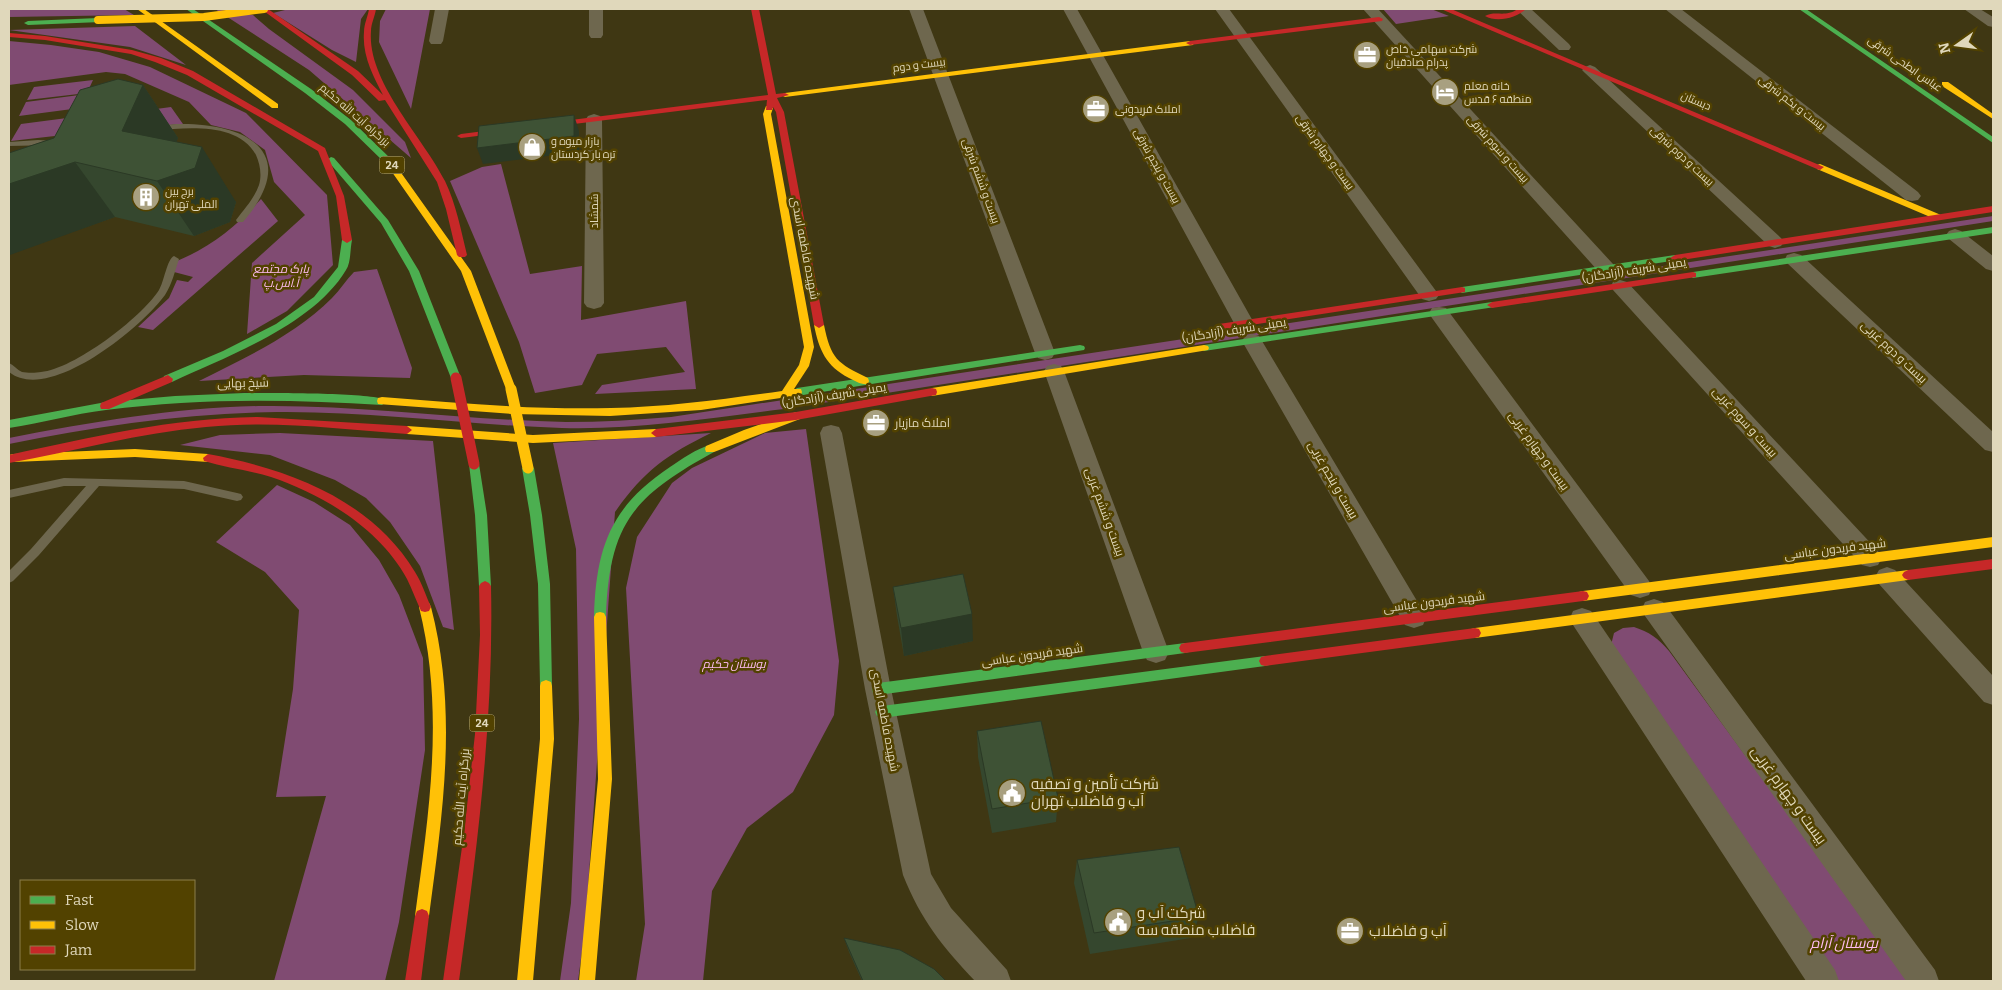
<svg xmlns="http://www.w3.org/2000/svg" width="2002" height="990" font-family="Bitter,Cairo,serif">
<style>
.green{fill:#804b72}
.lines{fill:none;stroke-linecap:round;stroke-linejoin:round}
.lane{fill:#6e674e;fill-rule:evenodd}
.street{fill:#6e674e;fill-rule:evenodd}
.fast{fill:#4caf50;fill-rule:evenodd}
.slow{fill:#ffc107;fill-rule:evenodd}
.jam{fill:#c62828;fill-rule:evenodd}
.slow-bridge-far1{stroke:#ffc107;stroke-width:8}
.slow-bridge{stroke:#ffc107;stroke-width:11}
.jam-bridge{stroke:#c62828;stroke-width:11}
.wall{fill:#35472e}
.shaded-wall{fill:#2b3925}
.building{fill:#3e5235;stroke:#2b3925}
.labels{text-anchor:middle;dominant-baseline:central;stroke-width:5;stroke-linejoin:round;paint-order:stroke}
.far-poi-label{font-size:11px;fill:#e0d8bb;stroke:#524200;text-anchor:start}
.far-street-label{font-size:11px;fill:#e0d8bb;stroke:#524200}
.shield{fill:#524200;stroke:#b5ab83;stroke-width:1}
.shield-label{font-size:11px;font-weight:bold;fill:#e0d8bb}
.street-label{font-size:12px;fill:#e0d8bb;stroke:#524200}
.park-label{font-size:12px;font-style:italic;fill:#febcf2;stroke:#524200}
.poi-label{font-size:12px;fill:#e0d8bb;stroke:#524200;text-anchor:start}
.near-poi-label{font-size:15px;fill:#e0d8bb;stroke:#524200;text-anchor:start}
.near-street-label{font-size:15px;fill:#e0d8bb;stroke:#524200}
.near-park-label{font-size:15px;font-style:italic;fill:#febcf2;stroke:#524200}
</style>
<rect width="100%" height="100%" fill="#3f3713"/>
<path class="green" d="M9,9H124L134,15L9,17Z
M215,9L253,15L269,29L353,90L405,142L411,158L309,70Z
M289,9H368L361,19L356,62L332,50L273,13Z
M386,9H430L411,109L379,42L380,21Z
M1383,9H1431L1449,16L1396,24Z
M135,26L186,65L130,47L9,30Z
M9,41L51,45L99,52L150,67L246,113L327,195L333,265L287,311L247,334L252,263L305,215L274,182L265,150L240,132L211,125L189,102L125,74L106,72L9,85Z
M93,80L87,93L27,100L34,87Z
M87,94L80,108L19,116L26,102Z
M171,107L183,124L155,126L104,116Z
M90,115L81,133L11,141L21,124Z
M501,164L530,274L582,266L581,320L686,301L696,389L595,394L602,385L685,372L666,347L597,354L582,385L535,393L519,342L450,181L482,167Z
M261,199L278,221L153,330L138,327L169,298L177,280L188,282L193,277L174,272L177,261C211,247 237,226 261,199Z
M1993,216V221L784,409C711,418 635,430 562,428C467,425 372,411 277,412C186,413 97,426 9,444V438C93,422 178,407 263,406C365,405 465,420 566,422C601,422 636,420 671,417Z
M377,269L412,368L410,378L304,375L199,381C245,358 295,335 332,298C340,290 346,280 354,272Z
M806,429L839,661L834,715L793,792L747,828L712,891L703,981H636L645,924L626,588L637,537L672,483L692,468L765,433Z
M280,433L433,441L454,630L443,627L420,566L390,522L366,498L335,480L270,455L180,445L220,435Z
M711,433C666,455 644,471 615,512L585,929L578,981H560L571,903L579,719L576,549L553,443Z
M277,485L314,502L350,525L379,560L399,595L423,658L425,750L399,922L385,981H274L326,796L276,797L293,689L299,610L265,572L216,542Z
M1634,627C1649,632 1658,638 1669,651L1910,981H1833L1616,658L1611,645L1614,633L1623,628Z"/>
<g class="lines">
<path class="lane" d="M176,124C246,122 303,152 243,222H237L236,220C244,209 254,199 259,185C262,175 260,164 256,155C238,122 188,128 157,130L153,128L157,126Z
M38,140L55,141L59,143L55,145L9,146V142Z
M174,256L179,259C175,271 172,284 165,295C142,327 49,404 9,372V363C14,365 17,370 22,372C27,373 36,373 41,372C74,369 141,318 159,290C164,282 167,259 174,256Z
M64,478L184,481L237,493L241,494L243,497L241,500L237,501L184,489L99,486L39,555L13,581L9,583V571L31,549L86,486H64L9,498V490Z"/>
<path class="street" d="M435,9H449L443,41L441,44H431L429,41Z
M589,9H603V35L601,38H591L589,35Z
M909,9H923L1055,353L1052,358L1045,360L1038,358L1035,353Z
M1063,9H1077L1254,323L1251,328L1244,330L1237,328L1234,323Z
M1215,9H1229L1436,291L1439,295L1436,299L1429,301L1422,299Z
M1363,9H1378L1613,264L1615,268L1613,272L1606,274L1599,272Z
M1516,9H1531L1569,44L1571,47L1569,50H1559Z
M1665,9H1681L1918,192L1921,196L1918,200L1912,201L1906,200Z
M1964,9H1980L1993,17V27L1988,26Z
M1590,65L1595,67L1781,238L1784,242L1781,246L1775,248L1769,246L1585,73L1582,70L1585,67Z
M594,114L600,116L602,119L604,303L601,307L594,309L587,307L584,303L586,119L588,116Z
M1955,229L1961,231L1993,256V271L1986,269L1949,239L1946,235L1949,231Z
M1794,253L1801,255L1993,432V452L1985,450L1787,263L1785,259L1787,255Z
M1620,280L1627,282L1878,551L1882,558L1878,565L1870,567L1862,565L1613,290L1611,286L1613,282Z
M1439,307L1446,308L1649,581L1652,588L1649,595L1640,598L1631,595L1432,318L1429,313L1432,308Z
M1252,334L1259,336L1423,611L1426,618L1423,625L1414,628L1405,625L1242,341L1245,336Z
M1054,364L1061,366L1064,371L1169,652L1165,660L1156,663L1147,660L1143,652L1044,371L1047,366Z
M831,425L839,427L842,433L891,689L931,874L951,908L1007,970L1011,981H975C942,946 921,920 903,875L865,689L820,433L823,427Z
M1887,567L1895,570L1993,676V705L1984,702L1879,584L1875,577L1879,570Z
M1654,599L1663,602L1935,970L1939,981H1906L1645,616L1642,609L1645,602Z
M1582,608L1591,611L1835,970L1839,981H1806L1573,625L1570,618L1573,611Z"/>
<path class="fast" d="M186,9H193L311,89L351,120L392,160V164H386L345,124L305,93Z
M1799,9H1806L1993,137V143Z
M98,18H101V22L28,25L24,23L28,21Z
M331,157L334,158L388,220L419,271L461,378L460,381H452L451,378L409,271L381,223L327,160Z
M1993,227V233L1693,278L1688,275L1693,272Z
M347,237L352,240C350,249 351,263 346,270C313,325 228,356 172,382H164L163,379L164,376L223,351L276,324L314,297L338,267L342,240Z
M1675,255L1680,258L1678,260L1462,293L1457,290L1462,287Z
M1492,302L1495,303L1497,305L1495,307L1204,351L1199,348L1204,345Z
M1080,345L1084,346L1085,348L1084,350L797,396L792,392L797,388Z
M244,393C263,393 380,392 387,401L382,405C290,399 198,398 106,410C73,414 41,423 9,428V420L106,402L175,396Z
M710,445L714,446L715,449L714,452C634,496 609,523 606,617L604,621L600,622L596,621L594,617C596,548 610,507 670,467C682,459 696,449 710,445Z
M474,460L479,464L487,515L491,586L489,589L485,591L481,589L479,586L475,515L469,464Z
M528,464L534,468L542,515L550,584L552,686L551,690L546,692L541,690L540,686L538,584L530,515L522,468Z
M1185,643L1189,644L1191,648L1189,652L1185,653L878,695L873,693L872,689L873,685L878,683Z
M1265,656L1269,657L1271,661L1269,665L1265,666L882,718L877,716L875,712L877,708L882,706Z"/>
<path class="slow" d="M137,9H144L278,104V108H272Z
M1190,41L1194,43L1193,45L785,97L781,95L785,93Z
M1942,82H1948L1993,114V119L1942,86Z
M766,106L773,108L771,114L814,347L809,366L794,389H801L802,392L801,395L701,410L610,416L512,414L378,404L377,401L378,398L382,397C458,403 535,410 611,408C668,407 725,399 782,391L799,365L804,347L763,114Z
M389,159L392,160L471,271L516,389L515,392L511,393L506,389L461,271L385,162Z
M1820,164L1941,215L1942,217L1938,220L1935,219L1817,169V165Z
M819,322L824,325C831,359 837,363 868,378L869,381L868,384C861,385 855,381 849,378C826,366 819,350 814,325Z
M1204,345L1208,346L1209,348L1208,350L932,396L927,392L932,388Z
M796,412L800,413L801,416L800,419L714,452H706L705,449L706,446L744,430Z
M407,426L533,435L656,429L661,433L656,437L533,443L407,434L402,430Z
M135,449L208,454L213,458L208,462L135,457L13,462L9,460V455L13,454Z
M1993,537V547L1583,601L1579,600L1577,596L1579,592L1583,591Z
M1908,570L1912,572L1914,575L1912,578L1908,580L1475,638L1471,637L1469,633L1471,629L1475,628Z
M425,602L429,603L431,607C458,711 443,811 429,916L427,921L422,923L417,921L415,916C429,812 445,711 419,607L421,603Z
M600,612L604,613L606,617L612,779L595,981H579L598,779L594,617L596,613Z
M546,680L551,682L552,686L554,739L533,981H517L540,739V686L541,682Z"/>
<path class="jam" d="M261,9H268L358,71L383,95C373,76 362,55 364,32C364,24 368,16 369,9H376C375,16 371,24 371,31C367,82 423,137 445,181C456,204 461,230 467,255L465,257H459L457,255L446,209L437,182L385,100L379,101L352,75Z
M751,9H759L776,94L785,93L789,95L777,98L784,112L824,325L819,328L814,325L776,112L773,107L772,110H766L767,100L461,138L457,136L461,134L768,95Z
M1441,9H1451L1824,167L1820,170L1817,169Z
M1518,9H1526C1516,18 1497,23 1485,16C1496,10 1504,18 1518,9Z
M1379,17L1383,19L1382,21L1190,45L1186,43L1190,41Z
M9,33L45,36L132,50L161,58L193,71L325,148L344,196L352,240L347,243L342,240L336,196L318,151L187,75L155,62L131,54L45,40L9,37Z
M1993,206V212L1675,261L1670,258L1675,255Z
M1693,272L1696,273V277L1492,308L1487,305L1492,302Z
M1462,287L1465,288V292L1219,330L1214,327L1219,324Z
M168,375L173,379L172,382L109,409H101L100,406L101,403Z
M932,388L936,389L937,392L936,395L796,420L656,437L651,433L656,429L796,412Z
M258,417L407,426L412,430L407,434C340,429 273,420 206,427C139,433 75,451 9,463V455C92,437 173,418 258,417Z
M208,454C288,469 371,499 415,572C422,583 426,596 431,607L429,611L425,612L421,611C416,600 412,589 407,579C380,529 324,495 271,477C249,470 226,468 204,461L203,458Z
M1993,559V569L1908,580L1904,578L1902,575L1904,572L1908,570Z
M485,581L489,583L491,586C494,719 477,849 459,981H443L464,833L475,734L480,635L479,586L481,583Z
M1583,591L1587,592L1589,596L1587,600L1583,601L1185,653L1181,652L1179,648L1181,644L1185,643Z
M1475,628L1479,629L1481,633L1479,637L1475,638L1265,666L1261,665L1259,661L1261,657L1265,656Z
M422,909L427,911L429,916L421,981H405L415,916L417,911Z"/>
<path class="slow-bridge-far1" d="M98,20L204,17L264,9"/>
<path class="slow-bridge" d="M511,389L528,468"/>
<path class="jam-bridge" d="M456,378L474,464"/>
</g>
<path class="wall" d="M143,85L178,138L176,142L236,202L230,222L194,236L115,217L9,254V153L54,138Z
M893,587L973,641L904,656L897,616Z
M977,731L1058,798L1056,822L992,833L978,757Z
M1077,860L1199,917L1191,938L1090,954L1074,883Z
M844,938L946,981H862L849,952Z"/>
<path class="shaded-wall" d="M143,85L178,138L161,179L202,147L236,202L230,222L194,236L157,181L122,131Z
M574,115L579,131V152L483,164L477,148Z
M75,162L115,217L10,255L9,253V184Z
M972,614L973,641L904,656L901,628Z"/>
<path class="building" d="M118,79L143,85L122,131L202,147L195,168L157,181L75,162L9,184V153L54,138L80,90Z
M574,115V136L477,148L479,126Z
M963,574L972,614L901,628L893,587Z
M1041,721L1058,798L992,809L977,731Z
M1179,847L1199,917L1094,933L1077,860Z
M844,938L900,950L934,969L946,981H863Z"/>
<defs>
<g id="office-disc" transform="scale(1.4375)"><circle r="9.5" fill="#a8a080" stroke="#524200"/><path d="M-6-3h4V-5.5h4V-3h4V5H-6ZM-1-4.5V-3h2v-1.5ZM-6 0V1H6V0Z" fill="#fff"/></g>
<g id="hotel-disc" transform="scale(1.4375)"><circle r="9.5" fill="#a8a080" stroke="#524200"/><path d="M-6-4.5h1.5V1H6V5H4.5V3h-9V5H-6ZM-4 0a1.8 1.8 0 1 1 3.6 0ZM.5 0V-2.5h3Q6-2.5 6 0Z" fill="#fff"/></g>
<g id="shop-disc" transform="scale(1.4375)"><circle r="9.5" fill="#a8a080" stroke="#524200"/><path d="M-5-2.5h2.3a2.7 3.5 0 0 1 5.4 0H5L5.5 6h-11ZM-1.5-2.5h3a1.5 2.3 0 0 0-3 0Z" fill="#fff"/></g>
<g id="building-disc" transform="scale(1.4375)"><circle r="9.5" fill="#a8a080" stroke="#524200"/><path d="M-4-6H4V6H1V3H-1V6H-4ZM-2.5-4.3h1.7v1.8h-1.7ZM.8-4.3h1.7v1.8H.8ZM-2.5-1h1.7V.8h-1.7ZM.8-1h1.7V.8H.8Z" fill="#fff"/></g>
<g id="civic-disc" transform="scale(1.4375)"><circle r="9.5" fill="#a8a080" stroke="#524200"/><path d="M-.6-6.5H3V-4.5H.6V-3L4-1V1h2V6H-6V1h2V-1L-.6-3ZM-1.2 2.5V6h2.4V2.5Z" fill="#fff"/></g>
</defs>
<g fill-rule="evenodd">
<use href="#office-disc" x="1367" y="55"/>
<use href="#hotel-disc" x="1445" y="92"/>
<use href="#office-disc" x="1096" y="109"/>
<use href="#shop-disc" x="532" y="147"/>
<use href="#building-disc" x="146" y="197"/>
<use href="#office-disc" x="876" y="423"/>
<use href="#civic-disc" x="1012" y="793"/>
<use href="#civic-disc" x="1118" y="922"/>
<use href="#office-disc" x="1350" y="931"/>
</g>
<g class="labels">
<g class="far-poi-label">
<text x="1386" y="49">شرکت سهامی خاص<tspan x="1386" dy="13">پدرام صادقیان</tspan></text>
<text x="1464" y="86">خانه معلم<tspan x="1464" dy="13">منطقه ۶ قدس</tspan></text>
<text x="1115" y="109">املاک فریدونی</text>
<text x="551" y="141">بازار میوه و<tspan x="551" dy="13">تره بار کردستان</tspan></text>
<text x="165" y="191">برج بین<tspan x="165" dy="13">الملی تهران</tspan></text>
</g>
<g class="far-street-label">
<text transform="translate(1905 64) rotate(35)">عباس ابطحی شرقی</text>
<text transform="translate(919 65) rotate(-7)">بیست و دوم</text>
<text transform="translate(1696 101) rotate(23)">دبستان</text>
<text transform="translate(1792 103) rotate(38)">بیست و یکم شرقی</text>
<text transform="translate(355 115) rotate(41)">بزرگراه آیت الله حکیم</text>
<text transform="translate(1498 149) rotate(48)">بیست و سوم شرقی</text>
<text transform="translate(1325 152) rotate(54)">بیست و چهارم شرقی</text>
<text transform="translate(1682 156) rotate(43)">بیست و دوم شرقی</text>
<text transform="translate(1157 166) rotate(61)">بیست و پنجم شرقی</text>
<text transform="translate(981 181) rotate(70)">بیست و ششم شرقی</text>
<text transform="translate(594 211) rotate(-90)">شمشاد</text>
</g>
<g class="shield">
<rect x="379.5" y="156.5" width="25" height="17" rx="4"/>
<rect x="469.5" y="714.5" width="25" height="17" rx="4"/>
</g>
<g class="shield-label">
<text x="392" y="165">24</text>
<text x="482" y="723">24</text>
</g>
<g class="street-label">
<text transform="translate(805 248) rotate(79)">شهیده فاطمه اسدی</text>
<text transform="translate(1634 270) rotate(-9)">یمینی شریف (آزادگان)</text>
<text transform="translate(1234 330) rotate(-9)">یمینی شریف (آزادگان)</text>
<text transform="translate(1894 352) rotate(43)">بیست و دوم غربی</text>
<text transform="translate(243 383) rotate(-1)">شیخ بهایی</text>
<text transform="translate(834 395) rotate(-9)">یمینی شریف (آزادگان)</text>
<text transform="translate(1745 422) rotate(48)">بیست و سوم غربی</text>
<text transform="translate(1539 451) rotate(54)">بیست و چهارم غربی</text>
<text transform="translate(1333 480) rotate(60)">بیست و پنجم غربی</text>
<text transform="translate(1105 512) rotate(70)">بیست و ششم غربی</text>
<text transform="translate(1835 549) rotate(-7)">شهید فریدون عباسی</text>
<text transform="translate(1434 602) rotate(-7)">شهید فریدون عباسی</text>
<text transform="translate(1032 655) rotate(-8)">شهید فریدون عباسی</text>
<text transform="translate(885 720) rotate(79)">شهیده فاطمه اسدی</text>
<text transform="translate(461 797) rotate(-85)">بزرگراه آیت الله حکیم</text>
</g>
<g class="park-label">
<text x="281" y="269">پارک مجتمع<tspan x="281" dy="14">آ.اس.پ</tspan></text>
<text x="734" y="664">بوستان حکیم</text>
</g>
<g class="poi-label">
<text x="895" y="423">املاک مازیار</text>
</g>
<g class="near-poi-label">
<text x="1031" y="784">شركت تأمين و تصفيه<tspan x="1031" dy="17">آب و فاضلاب تهران</tspan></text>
<text x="1137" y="913">شرکت آب و<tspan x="1137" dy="17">فاضلاب منطقه سه</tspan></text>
<text x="1369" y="931">آب و فاضلاب</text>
</g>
<g class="near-street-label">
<text transform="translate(1789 795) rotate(54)">بیست و چهارم غربی</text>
</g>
<g class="near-park-label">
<text x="1844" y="943">بوستان آرام</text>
</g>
</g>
<rect width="2002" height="990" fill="none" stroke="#e0d8bb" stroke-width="20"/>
<rect x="20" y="880" width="175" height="90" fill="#524200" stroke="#8b7e4b"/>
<rect x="30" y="896" width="25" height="8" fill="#4caf50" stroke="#8b7e4b"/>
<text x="65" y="905" font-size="15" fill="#e0d8bb">Fast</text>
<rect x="30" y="921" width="25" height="8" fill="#ffc107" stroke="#8b7e4b"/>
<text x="65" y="930" font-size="15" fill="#e0d8bb">Slow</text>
<rect x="30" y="946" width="25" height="8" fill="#c62828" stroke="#8b7e4b"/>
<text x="65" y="955" font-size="15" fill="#e0d8bb">Jam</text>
<g transform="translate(1957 45) rotate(256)" stroke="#524200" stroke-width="4" paint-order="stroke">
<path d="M0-4L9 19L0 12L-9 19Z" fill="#e0d8bb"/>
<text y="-8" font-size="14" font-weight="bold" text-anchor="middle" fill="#e0d8bb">N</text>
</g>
</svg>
